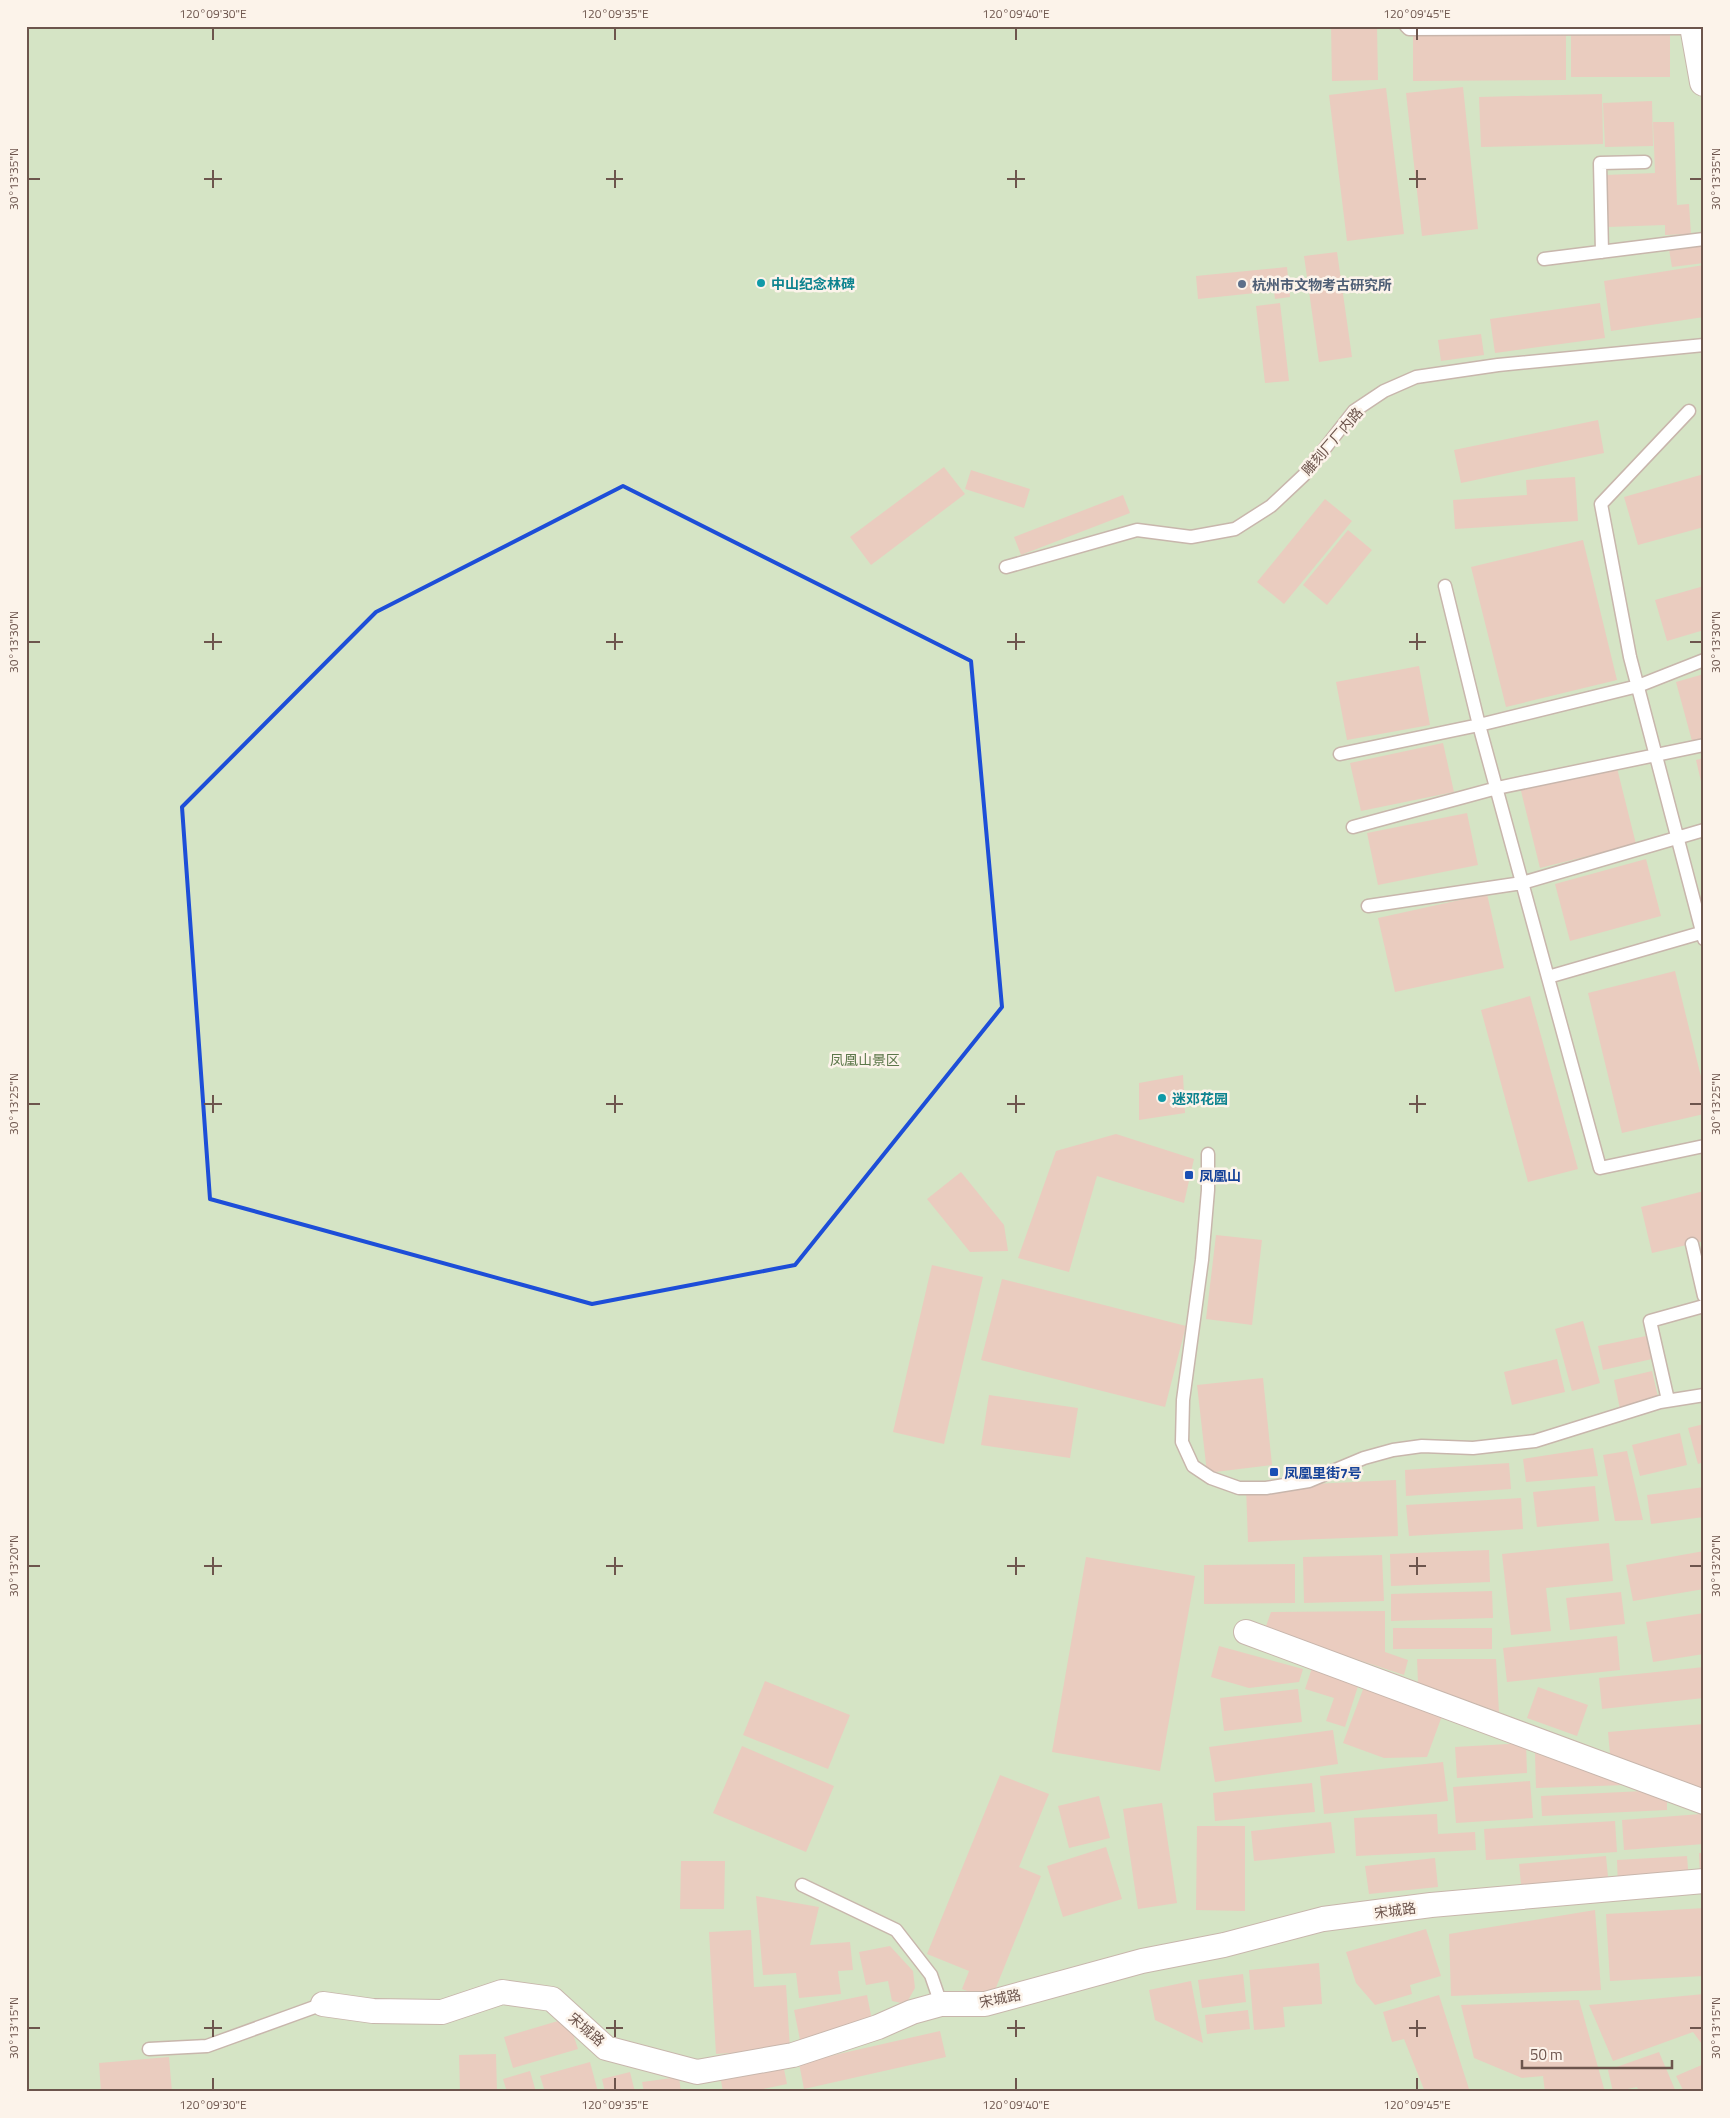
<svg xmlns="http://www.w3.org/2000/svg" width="1730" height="2118" font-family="'Titillium Web','Noto Sans SC',sans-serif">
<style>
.green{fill:#d5e4c5}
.building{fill:#eaccbf}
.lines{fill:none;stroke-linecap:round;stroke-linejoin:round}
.service-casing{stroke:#c8b6ac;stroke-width:15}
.minor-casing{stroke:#c8b6ac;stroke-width:26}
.tertiary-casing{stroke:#c8b6ac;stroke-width:30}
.service{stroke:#fff;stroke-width:12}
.minor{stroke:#fff;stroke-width:24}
.tertiary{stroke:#fff;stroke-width:28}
.marked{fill:none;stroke:#1d4ed8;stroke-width:4;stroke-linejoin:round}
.ticks{fill:none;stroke:#6d554d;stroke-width:2}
.culture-dot{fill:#0f9aa8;stroke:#fcf3ea;stroke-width:2}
.service-dot{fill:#5c6f8a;stroke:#fcf3ea;stroke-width:2}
.transit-dot{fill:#1a4fb4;stroke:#fcf3ea;stroke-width:2}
.labels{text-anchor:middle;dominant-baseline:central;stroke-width:5;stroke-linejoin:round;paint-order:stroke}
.culture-label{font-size:14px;font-weight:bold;fill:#0d838f;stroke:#fcf3ea;text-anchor:start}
.service-label{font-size:14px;font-weight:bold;fill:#4e5e75;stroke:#fcf3ea;text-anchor:start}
.street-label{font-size:14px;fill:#6d554d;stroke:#fcf3ea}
.park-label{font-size:14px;fill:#5c774a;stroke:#fcf3ea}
.transit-label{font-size:14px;font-weight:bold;fill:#164399;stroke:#fcf3ea;text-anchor:start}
.neatline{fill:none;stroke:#6d554d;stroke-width:2}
.ticks-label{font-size:12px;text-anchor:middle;fill:#6d554d}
</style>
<rect width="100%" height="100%" fill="#f9eee4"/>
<path class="green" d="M26,26H1704V2092H26Z"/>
<path class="building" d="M1331,26H1377L1378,80L1332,81Z
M1566,34V80L1413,81V35Z
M1571,34H1670V77H1571Z
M1463,87L1478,229L1422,236L1406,93Z
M1386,88L1404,234L1347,241L1329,95Z
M1602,94L1603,144L1481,147L1479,97Z
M1652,101L1653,146L1605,147L1603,103Z
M1653,122H1674L1677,205L1689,204L1691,234L1665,235V225L1608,227L1606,175L1655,173Z
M1701,244L1704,263L1672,267L1669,249Z
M1337,252L1352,357L1319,362L1304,256Z
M1704,265V317L1611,331L1604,281Z
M1287,267L1290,297L1275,299L1274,291L1198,299L1196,276Z
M1280,303L1289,381L1265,383L1256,306Z
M1600,303L1605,338L1495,353L1490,319Z
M1481,334L1484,355L1441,361L1438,340Z
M1598,420L1604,453L1461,483L1454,450Z
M944,467L965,494L871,565L850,537Z
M971,470L1030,489L1024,508L965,489Z
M1704,474V527L1638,545L1624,497Z
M1575,477L1578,521L1455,529L1453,500L1527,495L1526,480Z
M1123,495L1130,513L1021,555L1014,537Z
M1325,499L1352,521L1284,604L1257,582Z
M1348,530L1372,550L1327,605L1303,585Z
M1583,540L1617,680L1506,707L1471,567Z
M1704,586V630L1667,641L1655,600Z
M1419,666L1430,725L1347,740L1336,682Z
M1704,674V738L1692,741L1676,682Z
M1443,743L1454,792L1361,811L1350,763Z
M1704,758V790H1703L1696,760Z
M1615,760L1636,844L1540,868L1519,783Z
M1467,813L1478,865L1378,885L1367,833Z
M1646,859L1661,916L1570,941L1555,884Z
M1487,894L1504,968L1395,992L1378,918Z
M1675,971L1704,1089V1114L1622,1133L1588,993Z
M1530,996L1578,1169L1528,1182L1481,1010Z
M1183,1075L1185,1113L1139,1120V1083Z
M1116,1134L1194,1159L1184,1203L1097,1176L1069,1272L1018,1258L1056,1151Z
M961,1172L1004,1225L1008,1251L970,1252L927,1199Z
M1704,1191V1241L1652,1253L1641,1207Z
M1216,1235L1262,1240L1252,1325L1206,1319Z
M932,1265L983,1277L944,1444L893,1432Z
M1002,1279L1186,1326L1165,1407L981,1360Z
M1583,1321L1600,1383L1572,1391L1555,1329Z
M1646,1336L1652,1359L1603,1370L1598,1346Z
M1557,1359L1565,1392L1512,1405L1504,1372Z
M1652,1371L1659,1401L1620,1409L1614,1380Z
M1263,1378L1272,1465L1207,1473L1197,1385Z
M989,1395L1078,1408L1070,1458L981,1445Z
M1704,1424V1462L1698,1464L1688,1428Z
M1680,1433L1687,1465L1640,1476L1632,1445Z
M1593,1448L1598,1476L1526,1482L1523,1459Z
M1627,1451L1643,1520L1615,1521L1603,1455Z
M1509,1463L1511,1489L1406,1496L1405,1470Z
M1396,1480L1398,1536L1248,1542L1246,1487Z
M1595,1486L1599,1521L1537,1527L1533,1492Z
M1704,1487V1517L1651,1524L1647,1495Z
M1521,1498L1523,1529L1409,1536L1406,1505Z
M1609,1543L1613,1581L1546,1588L1551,1631L1511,1635L1502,1554Z
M1489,1550L1490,1582L1391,1586L1390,1554Z
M1704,1551V1589L1633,1601L1626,1565Z
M1382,1555L1384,1601L1304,1603L1303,1557Z
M1086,1557L1195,1576L1160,1771L1052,1752Z
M1295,1564V1603L1204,1604V1565Z
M1492,1591L1493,1618L1391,1621V1594Z
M1621,1592L1625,1624L1570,1630L1566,1598Z
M1385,1611V1652L1408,1660L1404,1675L1265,1629L1271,1612Z
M1704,1613V1654L1653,1662L1646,1622Z
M1393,1628H1492V1649H1393Z
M1617,1636L1620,1670L1507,1682L1503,1648Z
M1219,1646L1303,1669L1299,1682L1249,1688L1211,1677Z
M1417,1659H1496L1499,1712L1418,1683Z
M1704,1667V1698L1602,1709L1599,1678Z
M1312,1668L1359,1683L1345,1727L1326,1721L1334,1698L1305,1689Z
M765,1681L850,1715L828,1769L743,1735Z
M1365,1684L1443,1713L1427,1757L1384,1758L1343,1743Z
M1538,1687L1588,1705L1577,1736L1527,1718Z
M1298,1689L1302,1722L1224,1731L1220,1698Z
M1704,1724V1789L1610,1754L1608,1732Z
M1333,1730L1338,1764L1215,1782L1209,1747Z
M1526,1743L1527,1773L1457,1778L1455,1747Z
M742,1746L834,1786L806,1852L713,1813Z
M1535,1753L1627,1785L1536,1788Z
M1443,1762L1448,1801L1324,1814L1320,1776Z
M1000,1775L1049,1794L1019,1867L1041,1876L991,2000L962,1989L969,1971L927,1954Z
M1530,1781L1533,1818L1456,1823L1453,1787Z
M1312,1783L1315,1812L1215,1821L1213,1793Z
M1643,1791L1667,1801V1810L1542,1816L1541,1796Z
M1099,1796L1110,1838L1069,1848L1058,1806Z
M1162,1803L1177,1903L1138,1909L1123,1809Z
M1437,1814L1438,1834L1475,1832L1476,1850L1356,1856L1354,1818Z
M1701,1814L1704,1815V1844L1624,1850L1622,1820Z
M1615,1821L1617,1852L1486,1860L1484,1829Z
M1331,1822L1335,1853L1254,1861L1251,1831Z
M1197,1826H1245V1911L1196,1910Z
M1106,1847L1122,1899L1063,1917L1047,1866Z
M1699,1853H1704V1876H1700Z
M1606,1856L1609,1887L1522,1894L1519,1864Z
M1687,1856L1689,1882L1618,1887L1617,1860Z
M1435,1858L1438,1887L1369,1894L1365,1866Z
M681,1861H725L724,1909H680Z
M756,1896L819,1907L810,1945L850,1942L853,1970L838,1971L841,1994L799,1998L796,1973L763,1975Z
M1704,1908V1976L1610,1981L1606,1914Z
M1595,1910L1601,1990L1451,1996L1449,1934Z
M1426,1929L1441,1976L1410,1985L1412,1994L1375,2005L1356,1983L1346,1952Z
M751,1930L754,1987L786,1985L790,2049L716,2054L709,1932Z
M890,1946L913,1971L915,1988L906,2004L892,2001L888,1981L866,1985L859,1952Z
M1319,1963L1322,2004L1283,2007L1285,2027L1254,2030L1249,1970Z
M1243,1974L1246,2002L1202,2008L1198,1980Z
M1191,1981L1203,2043L1155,2020L1149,1990Z
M1704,1994V2047L1693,2032L1613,2061L1589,2005Z
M867,1995L873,2025L800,2040L794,2010Z
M1439,1995L1469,2089L1460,2092H1425L1404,2039L1392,2042L1383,2012Z
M1579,2000L1605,2092H1545L1543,2076L1522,2078L1474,2058L1461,2005Z
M1248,2010L1250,2029L1207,2034L1205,2015Z
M568,2018L578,2049L513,2068L504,2037Z
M940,2031L946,2057L804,2089L799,2063Z
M1659,2052L1676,2092H1639L1637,2087L1613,2092L1608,2070Z
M496,2054L497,2092H460L459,2055Z
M169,2057L172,2092H101L99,2063Z
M590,2062L598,2092H545L540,2076Z
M783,2064L787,2084L748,2092H723L720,2075Z
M1704,2064V2092H1684L1676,2076Z
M530,2071L536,2092H507L503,2079Z
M630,2072L635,2092H605L602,2079Z
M679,2077L681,2092H644L642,2082Z"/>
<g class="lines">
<g class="service-casing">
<path id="service" d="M1406,26L1409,29L1694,28
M1602,252L1600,163L1645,162
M1544,259L1704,239
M1689,411L1601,504L1630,657L1704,939
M1006,567L1137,530L1191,537L1235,529L1271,506L1304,475L1354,411L1384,391L1416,377L1498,365L1704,345
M1445,586L1479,725L1600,1168L1704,1146
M1340,754L1479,725L1638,686L1704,660
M1353,827L1497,788L1704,745
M1368,906L1522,883L1704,830
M1548,977L1704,932
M1208,1154V1190L1202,1260L1183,1400L1182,1442L1193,1466L1211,1478L1239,1488H1266L1309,1481L1364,1458L1393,1450L1422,1446L1473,1448L1535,1441L1660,1402L1704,1395
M1692,1244L1704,1296
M1668,1400L1650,1321L1704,1306
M802,1885L896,1930L931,1975L941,2004
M149,2049L207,2046L323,2004"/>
</g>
<g class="minor-casing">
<path id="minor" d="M1246,1632L1704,1802
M323,2004L373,2011L442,2012L502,1992L552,1999L606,2048L697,2072L793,2055L878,2027L912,2012L941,2004H985L1142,1961L1224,1945L1323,1919L1431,1905L1704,1881"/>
</g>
<g class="tertiary-casing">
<path id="tertiary" d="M1694,26L1704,82"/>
</g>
<use href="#service" class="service"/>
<use href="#minor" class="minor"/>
<use href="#tertiary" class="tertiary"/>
</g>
<path class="marked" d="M623,486L971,661L1002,1007L795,1265L592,1304L210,1199L182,807L376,612Z"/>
<path class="ticks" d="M213,28V40M615,28V40M1016,28V40M1417,28V40M213,170V188M615,170V188M1016,170V188M1417,170V188M28,179H40M204,179H222M606,179H623M1007,179H1025M1409,179H1426M1690,179H1702M213,633V650M615,633V650M1016,633V650M1417,633V650M28,642H40M204,642H222M606,642H623M1007,642H1025M1409,642H1426M1690,642H1702M213,1095V1113M615,1095V1113M1016,1095V1113M1417,1095V1113M28,1104H40M204,1104H222M606,1104H623M1007,1104H1025M1409,1104H1426M1690,1104H1702M213,1557V1575M615,1557V1575M1016,1557V1575M1417,1557V1575M28,1566H40M204,1566H222M606,1566H623M1007,1566H1025M1409,1566H1426M1690,1566H1702M213,2020V2037M615,2020V2037M1016,2020V2037M1417,2020V2037M28,2028H40M204,2028H222M606,2028H623M1007,2028H1025M1409,2028H1426M1690,2028H1702M213,2078V2090M615,2078V2090M1016,2078V2090M1417,2078V2090"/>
<g class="culture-dot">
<circle cx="761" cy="283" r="5"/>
<circle cx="1162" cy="1098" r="5"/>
</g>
<circle class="service-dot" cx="1242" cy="284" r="5"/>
<g class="transit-dot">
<rect x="1184" y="1170" width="10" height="10" rx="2.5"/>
<rect x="1269" y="1467" width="10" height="10" rx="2.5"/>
</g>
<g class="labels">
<g class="culture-label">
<text x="771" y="283">中山纪念林碑</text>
<text x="1172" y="1098">迷邓花园</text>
</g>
<g class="service-label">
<text x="1252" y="284">杭州市文物考古研究所</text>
</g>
<g class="street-label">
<text transform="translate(1332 441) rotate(-49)">雕刻厂厂内路</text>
<text transform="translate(1395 1910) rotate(-8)">宋城路</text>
<text transform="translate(1000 1998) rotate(-12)">宋城路</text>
<text transform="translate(587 2029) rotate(41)">宋城路</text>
</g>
<g class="park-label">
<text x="865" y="1059">凤凰山景区</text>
</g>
<g class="transit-label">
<text x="1199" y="1175">凤凰山</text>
<text x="1284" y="1472">凤凰里街7号</text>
</g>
</g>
<rect width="1730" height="2118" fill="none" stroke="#fcf3ea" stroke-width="55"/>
<path d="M1522 2060v8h150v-8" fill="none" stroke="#6d554d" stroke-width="2.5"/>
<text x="1530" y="2060" font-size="15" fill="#6d554d" stroke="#fcf3ea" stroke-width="4" paint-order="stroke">50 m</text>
<rect x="28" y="28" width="1674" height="2062" class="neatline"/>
<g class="ticks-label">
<text x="213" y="18">120°09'30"E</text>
<text x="615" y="18">120°09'35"E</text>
<text x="1016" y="18">120°09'40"E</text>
<text x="1417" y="18">120°09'45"E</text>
<text transform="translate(14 179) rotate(-90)" y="4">30°13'35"N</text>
<text transform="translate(1716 179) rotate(-90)" y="4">30°13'35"N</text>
<text transform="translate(14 642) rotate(-90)" y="4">30°13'30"N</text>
<text transform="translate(1716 642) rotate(-90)" y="4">30°13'30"N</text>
<text transform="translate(14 1104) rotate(-90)" y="4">30°13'25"N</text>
<text transform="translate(1716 1104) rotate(-90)" y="4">30°13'25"N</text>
<text transform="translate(14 1566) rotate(-90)" y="4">30°13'20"N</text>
<text transform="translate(1716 1566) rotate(-90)" y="4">30°13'20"N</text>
<text transform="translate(14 2028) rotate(-90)" y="4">30°13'15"N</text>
<text transform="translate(1716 2028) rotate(-90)" y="4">30°13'15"N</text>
<text x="213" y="2109">120°09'30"E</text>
<text x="615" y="2109">120°09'35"E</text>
<text x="1016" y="2109">120°09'40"E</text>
<text x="1417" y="2109">120°09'45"E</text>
</g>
</svg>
